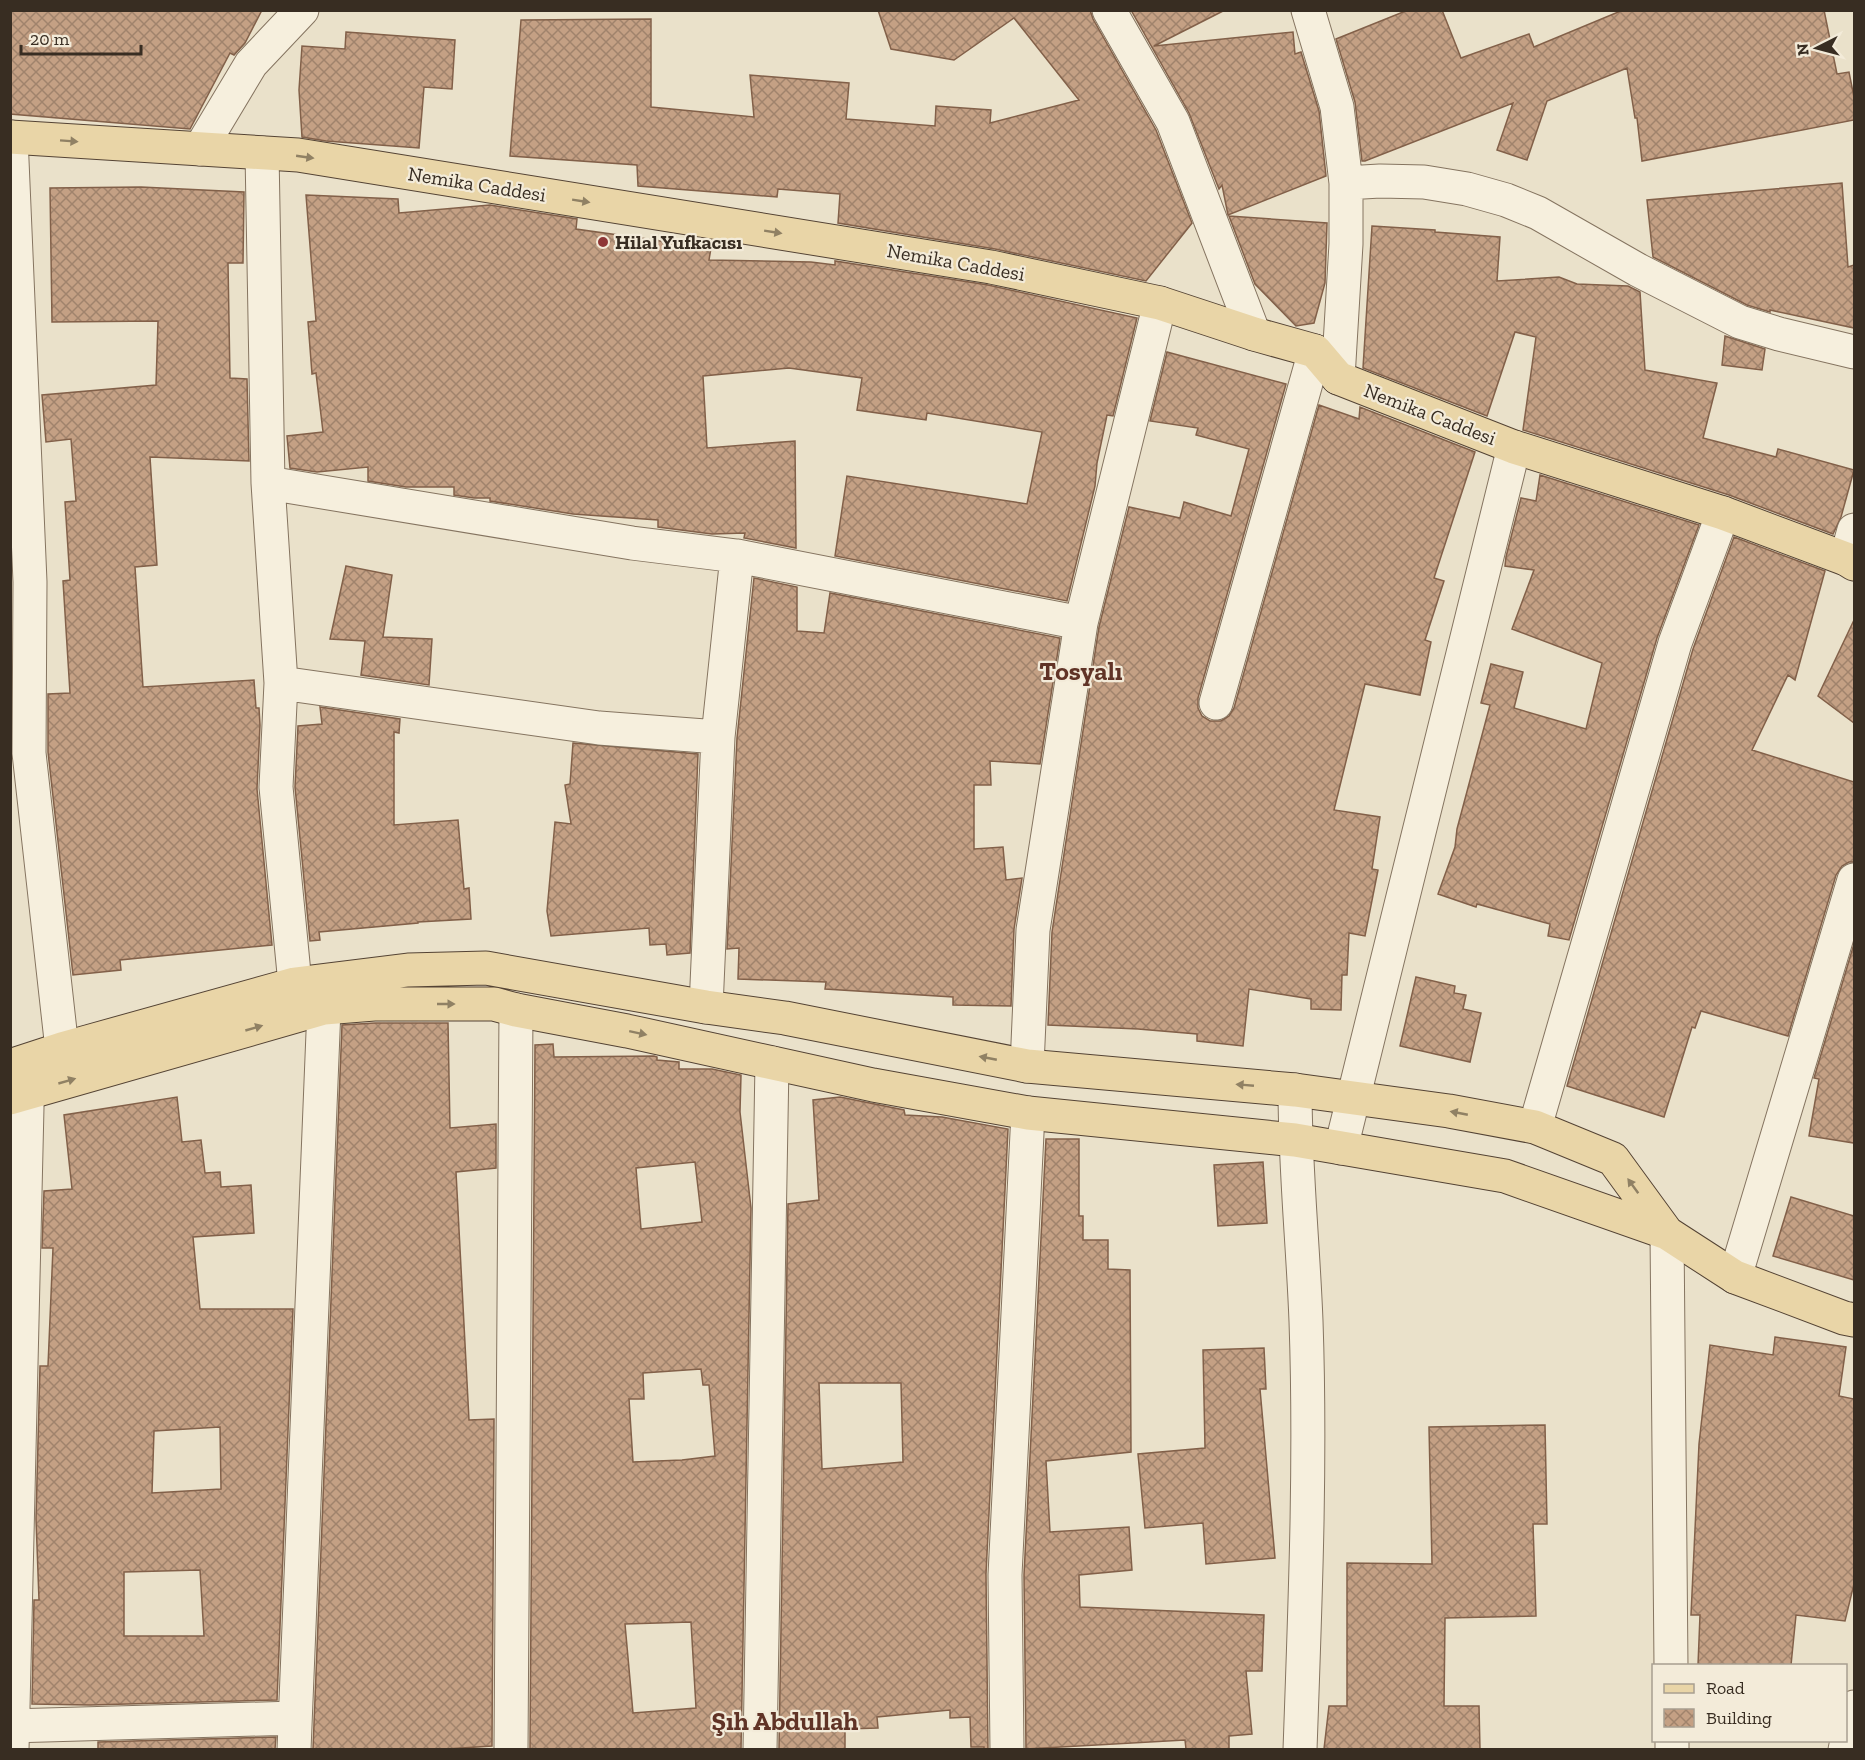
<svg xmlns="http://www.w3.org/2000/svg" width="1865" height="1760" font-family="'Zilla Slab',serif">
<style>
.building{fill:url(#building-cross-hatch);stroke:#826049;stroke-width:1.5;fill-rule:evenodd}
.lines{fill:none;stroke-linecap:round;stroke-linejoin:round}
.minor-casing{stroke:#857460;stroke-width:35}
.major-casing{stroke:#544334;stroke-width:35}
.minor{stroke:#f6efdd;stroke-width:33}
.major{stroke:#e9d5a7;stroke-width:33}
.oneway{fill:#908164}
.poi-dot{fill:#8e3737;stroke:#f3ebd9;stroke-width:2}
.labels{text-anchor:middle;dominant-baseline:central;stroke-width:4.5;stroke-linejoin:round;paint-order:stroke}
.street-label{font-size:20px;fill:#382d22;stroke:#f3ebd9}
.poi-label{font-size:20px;font-weight:bold;fill:#382d22;stroke:#f3ebd9;text-anchor:start}
.district-label{font-size:26px;font-weight:bold;fill:#603326;stroke:#f3ebd9}
</style>
<defs>
<pattern id="building-cross-hatch" width="8" height="8" patternUnits="userSpaceOnUse" patternTransform="scale(1.5)"><rect width="8" height="8" fill="#c4a084"/><path d="M0 0l8 8M0 8l8-8" fill="none" stroke="#a0836c"/></pattern>
</defs>
<rect width="100%" height="100%" fill="#eae1ca"/>
<path class="building" d="M10,10H262L245,43L234,55L230,53L190,129L10,114Z
M878,10H1090L1093,19L1156,130L1192,223L1146,281L995,249L838,223L840,194L778,189L777,197L638,186L637,165L510,156L521,20L651,19V107L754,117L750,75L849,83L846,119L935,126L936,106L991,110L990,123L1079,100L1014,18L954,60L891,49Z
M1131,10H1225L1154,46L1293,32L1295,54L1301,52L1319,111L1326,176L1228,215L1222,185L1219,189L1189,113Z
M1408,10H1442L1461,58L1529,34L1534,47L1623,10H1824L1837,74L1849,72L1854,97V120L1642,161L1637,118H1635L1627,68L1547,101L1527,160L1497,150L1513,103L1365,161H1362L1355,102L1336,39Z
M346,32L455,40L452,89L424,87L419,148L326,141L302,137L299,90L302,46L345,49Z
M1842,183L1848,267L1854,265V328L1770,310V312L1747,305L1653,257L1647,200Z
M141,187L244,192L243,263H228L230,378L247,379L249,461L150,457L157,565L135,567L143,687L254,680L256,708H259L260,725L257,789L272,945L120,960L121,970L73,975L48,752V694L70,693L63,581L70,580L65,502L76,501L71,439L46,442L42,395L156,385L158,321L52,322L50,188Z
M306,195L398,199L399,213L490,205L577,219L576,229L711,248L709,260L811,262L835,265V261L988,285L1137,318L1113,416L1107,415L1097,463L1095,486L1067,601L835,556L847,476L1027,504L1042,432L927,413L926,420L857,410L862,378L789,368L703,376L707,448L795,441L796,548L744,538L745,533L712,534L658,527V520L573,514L490,501V498H474L454,495V487H406L368,481V467L317,472L290,468L287,436L323,432L316,373L312,374L308,322L316,321Z
M1229,216L1327,223L1325,283L1314,323L1296,326L1255,284Z
M1372,226L1435,230V232L1500,237L1497,281L1559,277L1577,284L1628,286L1640,292L1645,370L1717,383L1703,438L1776,457L1778,449L1854,470L1841,517L1833,534L1729,495L1523,430L1536,337L1515,332L1487,416L1363,368Z
M1725,336L1765,349L1762,370L1722,365Z
M1167,352L1286,384L1198,698V708L1202,716L1210,721H1221L1229,716L1234,708L1319,405L1359,419L1360,407L1475,452L1434,578L1444,581L1425,640L1431,642L1420,695L1365,684L1334,810L1380,817L1372,869L1378,870L1365,936L1349,933L1347,975H1342L1341,1010L1311,1009V999L1249,989L1243,1046L1197,1041V1034L1138,1029L1048,1025L1052,932L1099,627L1129,507L1180,518L1184,502L1231,516L1249,449L1196,435L1198,428L1150,421Z
M1540,475L1699,525L1657,638L1569,940L1548,936L1550,924L1477,904L1476,907L1438,894L1455,847L1457,829L1490,705L1481,703L1491,664L1523,672L1514,708L1586,729L1602,663L1512,629L1534,570L1505,566L1506,557L1521,498L1536,501Z
M1734,537L1825,571L1795,680L1788,675L1752,750L1854,782V862H1849L1842,866L1836,875L1788,1036L1701,1011L1695,1028L1692,1027L1664,1117L1567,1086L1693,649Z
M346,566L392,575L383,637L432,639L429,685L361,675L365,641L330,639Z
M754,578L797,587V631L824,633L830,593L1060,638L1040,764L990,761L991,785H974V849L1003,847L1006,880L1022,878L1014,929L1011,1006L953,1005V997L825,989L826,982L738,979L739,948L727,949L737,738Z
M1854,620V723L1818,696Z
M320,707L400,719L399,733L394,732V825L458,820L464,889L469,888L471,919L418,922V923L319,932L320,940L310,941L295,787L298,726L322,724Z
M573,743L698,754L690,953L667,955L666,944L650,945L649,928L551,936L547,911L555,822L571,824L565,785L570,784Z
M1854,944V1143L1809,1136L1819,1079L1814,1078Z
M1416,977L1455,986L1454,993L1466,995L1463,1009L1481,1013L1470,1062L1400,1046Z
M375,1023H448L450,1128L496,1124V1168L456,1172L469,1420L494,1419L492,1746L446,1749H313L342,1025Z
M553,1044L554,1057L654,1056L657,1057V1060L679,1062V1069H712L741,1075L740,1112L751,1208L741,1749H530L535,1045ZM695,1162L702,1222L641,1229L636,1168ZM701,1369L703,1385H709L715,1456L682,1460L633,1462L629,1399H644L643,1373ZM691,1622L696,1708L633,1713L625,1624Z
M177,1097L182,1142L201,1140L205,1173L220,1172L221,1187L251,1185L254,1233L193,1237L200,1309H293L277,1700L90,1705L32,1704L34,1600H39L36,1519L40,1366H48L53,1248H42L44,1191L72,1189L64,1115ZM220,1427L221,1489L152,1493L154,1431ZM200,1570L204,1636H124V1572Z
M840,1097L904,1110L905,1115L942,1117L1008,1129L986,1574L988,1749H984V1747H971L970,1717L950,1718V1710L877,1717L878,1728L845,1729V1749H779L788,1204L819,1200L813,1100ZM819,1383H901L903,1462L822,1469Z
M1046,1139H1079V1216H1083V1240H1108V1269L1130,1270L1131,1452L1046,1461L1050,1532L1129,1527L1132,1570L1079,1575L1080,1607L1264,1615L1262,1671H1246L1252,1734L1229,1736V1749H1186L1185,1740L1026,1749L1024,1575Z
M1263,1162L1267,1223L1218,1226L1214,1165Z
M1791,1197L1854,1216V1280L1773,1256Z
M1775,1337L1846,1347L1839,1396L1854,1399V1584L1845,1621L1796,1615L1791,1665H1698L1700,1615H1691L1699,1444L1710,1345L1773,1355Z
M1264,1348L1266,1389H1260L1275,1558L1206,1564L1203,1523L1145,1528L1138,1454L1205,1448L1203,1350Z
M1545,1425L1547,1524H1533L1536,1616L1445,1618L1444,1706H1479L1480,1749H1324L1329,1706H1347V1563L1432,1564L1429,1427Z
M276,1737L275,1749H98V1742Z"/>
<g class="lines">
<g class="minor-casing">
<path id="minor" d="M1109,10L1173,122L1254,334
M1308,10L1337,107L1346,183V244L1338,378
M11,137L30,582L29,753L62,1049
M200,149L251,64L302,10
M262,153L268,483L281,683L276,787L295,984
M1346,183L1380,181L1424,182L1467,189L1506,200L1538,213L1638,270L1740,322L1779,334L1854,352
M268,483L632,543L737,556L1081,623
M1846,559L1854,530
M281,683L599,728L718,737
M1216,703L1315,351
M706,1007L718,737L737,556
M1027,1066L1033,930L1081,623L1160,303
M1295,1090C1295,1167 1303,1244 1306,1321C1311,1464 1305,1607 1300,1750
M1535,1127L1675,643L1723,513
M1341,1148L1514,447
M1667,1233L1671,1666
M1735,1277L1854,880
M10,1726L295,1718
M1672,1740V1750
M12,1750L28,1064
M294,1750L324,1008
M511,1750L516,1010
M760,1750L772,1063
M1007,1750L1005,1575L1028,1113
M1845,1750L1854,1707"/>
</g>
<g class="major-casing">
<path id="major" d="M10,137L298,155L991,267L1160,303L1254,334L1315,351L1338,378L1514,447L1723,513L1846,559L1854,564
M10,1066L62,1049L295,984L408,970L486,968L706,1007L785,1018L1027,1066L1295,1090L1449,1111L1535,1127L1613,1159L1667,1233
M10,1098L324,1008L374,1004H494L516,1010L627,1031L873,1085L1028,1113L1295,1140L1505,1176L1667,1233L1735,1277L1844,1318L1854,1320"/>
</g>
<use href="#minor" class="minor"/>
<use href="#major" class="major"/>
</g>
<defs><path id="oneway-solid" d="M-6-.8H1V-3.2L6.5 0L1 3.2V.8H-6Z" transform="scale(1.5)"/></defs>
<g class="oneway">
<use href="#oneway-solid" transform="translate(69 141) rotate(4)"/>
<use href="#oneway-solid" transform="translate(305 157) rotate(8)"/>
<use href="#oneway-solid" transform="translate(581 201) rotate(9)"/>
<use href="#oneway-solid" transform="translate(773 232) rotate(9)"/>
<use href="#oneway-solid" transform="translate(446 1004)"/>
<use href="#oneway-solid" transform="translate(254 1028) rotate(-16)"/>
<use href="#oneway-solid" transform="translate(638 1033) rotate(12)"/>
<use href="#oneway-solid" transform="translate(988 1058) rotate(-169)"/>
<use href="#oneway-solid" transform="translate(67 1081) rotate(-16)"/>
<use href="#oneway-solid" transform="translate(1245 1085) rotate(-175)"/>
<use href="#oneway-solid" transform="translate(1459 1113) rotate(-169)"/>
<use href="#oneway-solid" transform="translate(1633 1186) rotate(-126)"/>
</g>
<circle class="poi-dot" cx="603" cy="242" r="6"/>
<g class="labels">
<g class="street-label">
<text transform="translate(477 184) rotate(9)">Nemika Caddesi</text>
<text transform="translate(956 262) rotate(10)">Nemika Caddesi</text>
<text transform="translate(1430 414) rotate(21)">Nemika Caddesi</text>
</g>
<g class="poi-label">
<text x="615" y="242">Hilal Yufkacısı</text>
</g>
<g class="district-label">
<text x="1081" y="671">Tosyalı</text>
<text x="785" y="1721">Şıh Abdullah</text>
</g>
</g>
<rect width="1865" height="1760" fill="none" stroke="#382d22" stroke-width="24"/>
<rect x="1652" y="1664" width="195" height="78" fill="#f3ebd9" stroke="#a89f90" stroke-width="1.5"/>
<rect x="1664" y="1684" width="30" height="9" fill="#e9d5a7" stroke="#a89f90" stroke-width="1.5"/>
<text x="1706" y="1694" font-size="18" fill="#382d22">Road</text>
<rect x="1664" y="1709" width="30" height="18" fill="url(#building-cross-hatch)" stroke="#a89f90" stroke-width="1.5"/>
<text x="1706" y="1724" font-size="18" fill="#382d22">Building</text>
<g transform="translate(1817 48) rotate(264)" stroke="#f3ebd9" stroke-width="4.5" paint-order="stroke">
<path d="M0-4.5L10 22L0 15L-10 22Z" fill="#382d22"/>
<text y="-9" font-size="16" font-weight="bold" text-anchor="middle" fill="#382d22">N</text>
</g>
<path d="M21 45v9h120v-9" fill="none" stroke="#382d22" stroke-width="3"/>
<text x="30" y="45" font-size="18" fill="#382d22" stroke="#f3ebd9" stroke-width="4.5" paint-order="stroke">20 m</text>
</svg>
